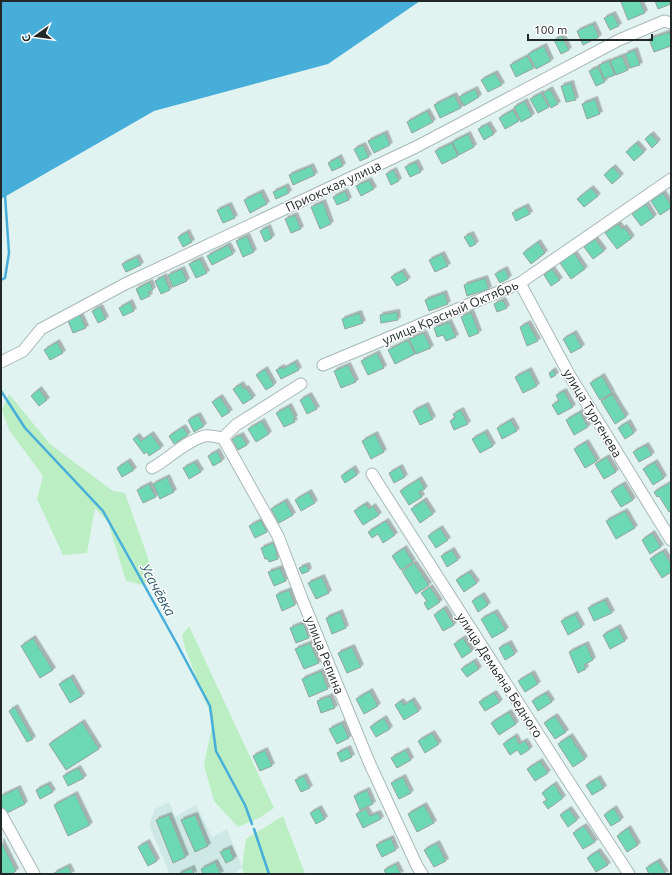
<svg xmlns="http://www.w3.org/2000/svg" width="672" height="875" font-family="Ubuntu,sans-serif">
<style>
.built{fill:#cde8e5}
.green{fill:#bbeec2}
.water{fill:#47aeda}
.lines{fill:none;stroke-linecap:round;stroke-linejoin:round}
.stream{stroke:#47aeda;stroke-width:2.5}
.building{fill:#6dd9b4;stroke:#95a39d;filter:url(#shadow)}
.minor-casing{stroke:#a8b9b7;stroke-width:13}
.minor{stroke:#fff;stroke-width:11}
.labels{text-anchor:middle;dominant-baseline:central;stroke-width:3;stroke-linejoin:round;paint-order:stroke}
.street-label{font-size:13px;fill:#212827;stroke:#fff}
.water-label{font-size:14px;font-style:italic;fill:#2a5568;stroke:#fff}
</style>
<defs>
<filter id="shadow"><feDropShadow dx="2.5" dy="-2.5" stdDeviation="0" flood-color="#0004"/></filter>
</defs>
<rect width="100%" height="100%" fill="#e1f3f1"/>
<path class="built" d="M169,802L175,817L196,805L212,837L227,829L242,867L234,874H170L149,825L155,809Z"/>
<path class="green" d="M9,394L50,444L113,491L125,493L154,575L143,585L126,581L108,522L95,508L87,553L63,555L37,499L43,476L9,430L2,410Z
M189,626L274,808L259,818L238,827L214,801L204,765L213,721L185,648L182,635Z
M283,816L305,874H244L242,867L246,839Z"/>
<path class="water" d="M1,1H420L328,64L154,111L1,199Z"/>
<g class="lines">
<path class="stream" d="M1,280L5,278L9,253L5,195
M1,391L25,428L103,511L177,644L210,706L216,751L245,805L252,824
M254,829L269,874"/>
</g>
<path class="building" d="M624,1H640L645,13L628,20L621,2Z
M655,1H671V4L658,9Z
M613,14L619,26L610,30L604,18Z
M593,24L599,37L583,45L577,31Z
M669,32L671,38V46L654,52L649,39Z
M562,36L569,50L561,54L554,40Z
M544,46L551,61L536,69L528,54Z
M635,50L640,65L630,68L625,54Z
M527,56L534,68L516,77L510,65Z
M622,56L628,70L616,75L610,61Z
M609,61L615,75L604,79L599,65Z
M598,67L605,82L596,86L589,71Z
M495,73L502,85L488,92L481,80Z
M571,83L576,100L566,102L561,86Z
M475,89L479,97L464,106L459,97Z
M550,89L558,104L551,108L543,93Z
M541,93L549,107L538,113L530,99Z
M454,95L461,108L440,118L434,105Z
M595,99L600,114L587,119L582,104Z
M525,101L532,116L521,122L514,107Z
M513,110L519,121L505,129L499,118Z
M427,111L433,122L412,133L407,122Z
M488,124L494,134L484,140L478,129Z
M385,133L390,145L374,153L368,141Z
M468,134L474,147L459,155L452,142Z
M651,134L658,142L652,148L645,139Z
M452,143L458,156L442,164L435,151Z
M636,143L644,152L634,161L626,152Z
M363,145L369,157L360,161L354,149Z
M339,157L343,166L332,171L328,163Z
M416,162L421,172L410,177L405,167Z
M311,166L315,175L293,185L289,175Z
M613,167L621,176L612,184L604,175Z
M394,170L399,181L391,185L386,174Z
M369,180L374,189L361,196L356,186Z
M286,186L289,193L276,199L273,192Z
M591,188L598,196L584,207L577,199Z
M345,191L349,200L337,205L333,197Z
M261,192L267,204L250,213L244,200Z
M663,193L671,205V208L660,215L651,201Z
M323,202L331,224L320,229L311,207Z
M646,204L654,217L641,226L632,214Z
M229,205L235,218L223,223L217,210Z
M526,206L530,214L516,221L512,213Z
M295,215L301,229L291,233L285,219Z
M618,224L622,229L624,227L632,238L617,249L605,233Z
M268,227L272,238L265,242L260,231Z
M187,232L192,242L183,247L178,237Z
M471,234L476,244L470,247L464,237Z
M247,236L254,252L243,257L236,241Z
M595,239L604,251L593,259L584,247Z
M538,242L545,253L531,264L523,253Z
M228,245L233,254L212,265L207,256Z
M574,253L585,269L571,279L560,263Z
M442,254L448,266L435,272L429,260Z
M137,257L141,265L126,272L122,264Z
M200,259L207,273L196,278L189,264Z
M182,269L187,281L173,287L168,275Z
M505,269L509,278L500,283L495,274Z
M552,269L560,280L551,286L544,275Z
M402,271L408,280L397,286L391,277Z
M164,276L170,290L161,294L155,281Z
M485,278L489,289L467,296L464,285Z
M150,282L153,290L148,292L150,296L141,300L136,289Z
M444,293L448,304L429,311L425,300Z
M503,300L507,308L497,312L494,304Z
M130,302L134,311L123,316L119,308Z
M100,307L106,319L98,323L92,311Z
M397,312L398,320L381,323L380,315Z
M471,312L479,333L469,337L461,317Z
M359,313L363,323L345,329L342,319Z
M80,315L86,328L73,333L68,321Z
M449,322L456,337L446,341L443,335L437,337L434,328Z
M528,323L538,341L527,346L520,327Z
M424,333L431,348L416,354L409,339Z
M574,333L582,347L571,353L563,339Z
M408,340L415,354L395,364L388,350Z
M57,342L63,353L50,360L44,350Z
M377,353L384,368L368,375L361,361Z
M295,362L299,370L281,379L276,370L282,367L283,369Z
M348,365L356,382L341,388L334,371Z
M265,369L274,385L266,390L256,375Z
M529,370L537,386L523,393L515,377Z
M553,370L556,375L551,378L549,373Z
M602,376L612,393L600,400L590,383Z
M241,384L244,389L246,388L253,398L243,404L233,389Z
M39,389L47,400L39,406L31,396Z
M564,391L573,407L558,415L552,405L559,401L556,395Z
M612,394L626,417L615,424L601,401Z
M309,395L317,409L307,414L300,400Z
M220,397L230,412L222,417L212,402Z
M426,405L433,419L420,425L413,411Z
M289,406L295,418L293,419L295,422L284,427L276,413Z
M461,410L468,424L454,430L450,421L455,418L453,414Z
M580,412L588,427L574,435L566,420Z
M198,415L204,426L194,432L188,420Z
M511,420L517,431L502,439L497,428Z
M262,421L269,434L256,442L248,429Z
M628,422L634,433L625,439L618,428Z
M183,427L188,435L174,444L169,436Z
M485,432L493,446L480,453L472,439Z
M151,434L161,448L149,456L147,452L144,454L133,439L137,436L141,441Z
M375,434L384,452L371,459L362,441Z
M241,435L247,445L238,450L232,439Z
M586,442L597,461L585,468L574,449Z
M646,445L652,455L639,462L633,452Z
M217,451L222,461L213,466L208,456Z
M607,457L616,472L604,479L595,464Z
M128,461L134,470L122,477L117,468Z
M195,462L201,472L189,479L183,468Z
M655,462L664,478L653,485L643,469Z
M400,467L405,477L394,483L389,473Z
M353,468L357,475L345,483L341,476Z
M167,477L174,492L160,499L153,484Z
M419,479L425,489L419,492L422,497L409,505L400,491Z
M671,482V510L669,512L659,496L657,497L654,492Z
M149,484L156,497L143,503L137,490Z
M623,484L633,500L621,507L611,491Z
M309,492L315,503L301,511L295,500Z
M424,500L433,514L420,523L411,509Z
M285,501L293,515L279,523L271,509Z
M365,504L369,509L373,506L379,515L363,525L354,511Z
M625,511L635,528L616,539L606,521Z
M261,520L267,532L255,538L249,526Z
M386,521L395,535L383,543L378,534L372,538L368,532Z
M440,528L448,540L436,548L428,536Z
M652,533L661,547L650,554L642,540Z
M273,543L277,553L276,554L278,559L269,562L268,559H265L261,548Z
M404,548L413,562L401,570L392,556Z
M452,550L458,560L447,567L441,556Z
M663,551L671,564V572L662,578L650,559Z
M414,563L429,585L416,594L402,571Z
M307,565L309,571L302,574L299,568Z
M280,568L286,581L274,586L268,572Z
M469,572L477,583L464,592L456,580Z
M322,577L329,593L316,599L308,583Z
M430,587L440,602L428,610L424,603L427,601L421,593Z
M289,590L295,605L282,611L276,595Z
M482,595L488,605L478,612L472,601Z
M605,600L612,613L594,621L588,608Z
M444,608L454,625L443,631L434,615Z
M340,612L346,628L332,634L326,618Z
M495,612L506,630L492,638L481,619Z
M575,614L582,627L568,635L561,621Z
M303,623L309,638L296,643L290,628Z
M618,627L625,641L610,649L603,635Z
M33,638L53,670L40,678L21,646Z
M463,638L472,651L462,658L454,644Z
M310,643L319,663L304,669L295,649Z
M509,643L515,654L505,660L499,648Z
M586,644L593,660L584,665L586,669L578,673L569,652Z
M352,647L361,667L347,673L338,653Z
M474,661L479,669L467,677L461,669Z
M321,671L328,689L309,697L302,679Z
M532,673L538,684L525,692L518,681Z
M71,677L82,696L70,703L59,684Z
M370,691L378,706L364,714L356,699Z
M494,693L500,702L485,711L479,702Z
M546,693L552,702L538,711L532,701Z
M330,696L335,708L321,713L317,701Z
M412,700L419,711L404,720L395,705L401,701L404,705Z
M15,707L33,739L27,742L9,711Z
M509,712L516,724L499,735L491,723Z
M555,716L566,732L555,739L544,723Z
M384,718L390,729L376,737L370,727Z
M82,722L99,749L66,770L49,744Z
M342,723L349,738L337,744L329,729Z
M432,733L439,744L425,753L418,741Z
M515,736L519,744L525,741L530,749L521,755L517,750L510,755L503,744Z
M570,736L585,759L573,767L558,744Z
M348,748L352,757L341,762L337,753Z
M265,750L272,766L260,771L253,756Z
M406,750L411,760L397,768L391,758Z
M540,761L548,773L535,781L527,769Z
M78,768L84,778L68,786L63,776Z
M304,776L310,788L301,792L295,780Z
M403,777L411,793L399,799L391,783Z
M598,778L604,788L592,795L586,785Z
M48,784L53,792L40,799L36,790Z
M554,784L563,798L548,809L543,802L547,800L542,793Z
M18,788L25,804L5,814L1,805V796Z
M367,790L373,804L360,810L354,796Z
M75,794L90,825L68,836L54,805Z
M424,805L434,823L417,832L408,814Z
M319,808L325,819L316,824L310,813Z
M614,808L621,820L611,826L604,815Z
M366,809L370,816L378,813L381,819L363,828L356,814Z
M569,809L577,820L568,827L560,815Z
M169,815L186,857L173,863L156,820Z
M195,815L208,846L195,852L181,820Z
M584,826L595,842L583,849L573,833Z
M628,828L638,845L627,852L617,836Z
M391,838L396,850L382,857L376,845Z
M1,841L16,871L11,874L1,873Z
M147,842L157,861L148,866L138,847Z
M437,843L446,861L434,867L424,850Z
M229,848L234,859L226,863L220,852Z
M598,851L608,865L596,872L587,858Z
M658,861L666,874H649L646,868Z
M215,862L221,874H203L201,869Z
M396,864L401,874H386L384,870Z
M68,866L72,874H55L54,873Z
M192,868L194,874H178Z"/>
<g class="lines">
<g class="minor-casing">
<path id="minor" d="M520,283L570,376L671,540
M1,362L23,351L41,329L125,284L416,147L619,40L664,21L671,23
M323,365L520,283L671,179
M223,438L278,536L302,599L369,762L417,866L422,874
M152,468C169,459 184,442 204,436C209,435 217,437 223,438L236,425L301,384
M372,474L567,779L629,874
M1,814L34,874"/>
</g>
<use href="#minor" class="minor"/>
</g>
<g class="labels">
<g class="street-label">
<text transform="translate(333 186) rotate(-25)">Приокская улица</text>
<text transform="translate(450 312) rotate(-23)">улица Красный Октябрь</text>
<text transform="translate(593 413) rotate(59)">улица Тургенева</text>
<text transform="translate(325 655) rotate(68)">улица Репина</text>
<text transform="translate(500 675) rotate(57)">улица Демьяна Бедного</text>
</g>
<g class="water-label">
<text transform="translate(158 590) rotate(61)">Усачёвка</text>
</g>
</g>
<rect width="672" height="875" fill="none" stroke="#212827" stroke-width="4"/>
<g transform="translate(36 36) rotate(256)" stroke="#ffffff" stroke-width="3" paint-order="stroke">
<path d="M0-3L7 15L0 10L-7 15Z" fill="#212827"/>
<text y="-6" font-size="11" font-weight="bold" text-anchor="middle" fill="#212827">С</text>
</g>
<path d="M528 34v6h124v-6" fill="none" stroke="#212827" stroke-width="2"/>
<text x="534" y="34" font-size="12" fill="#212827" stroke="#ffffff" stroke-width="3" paint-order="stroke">100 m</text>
</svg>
